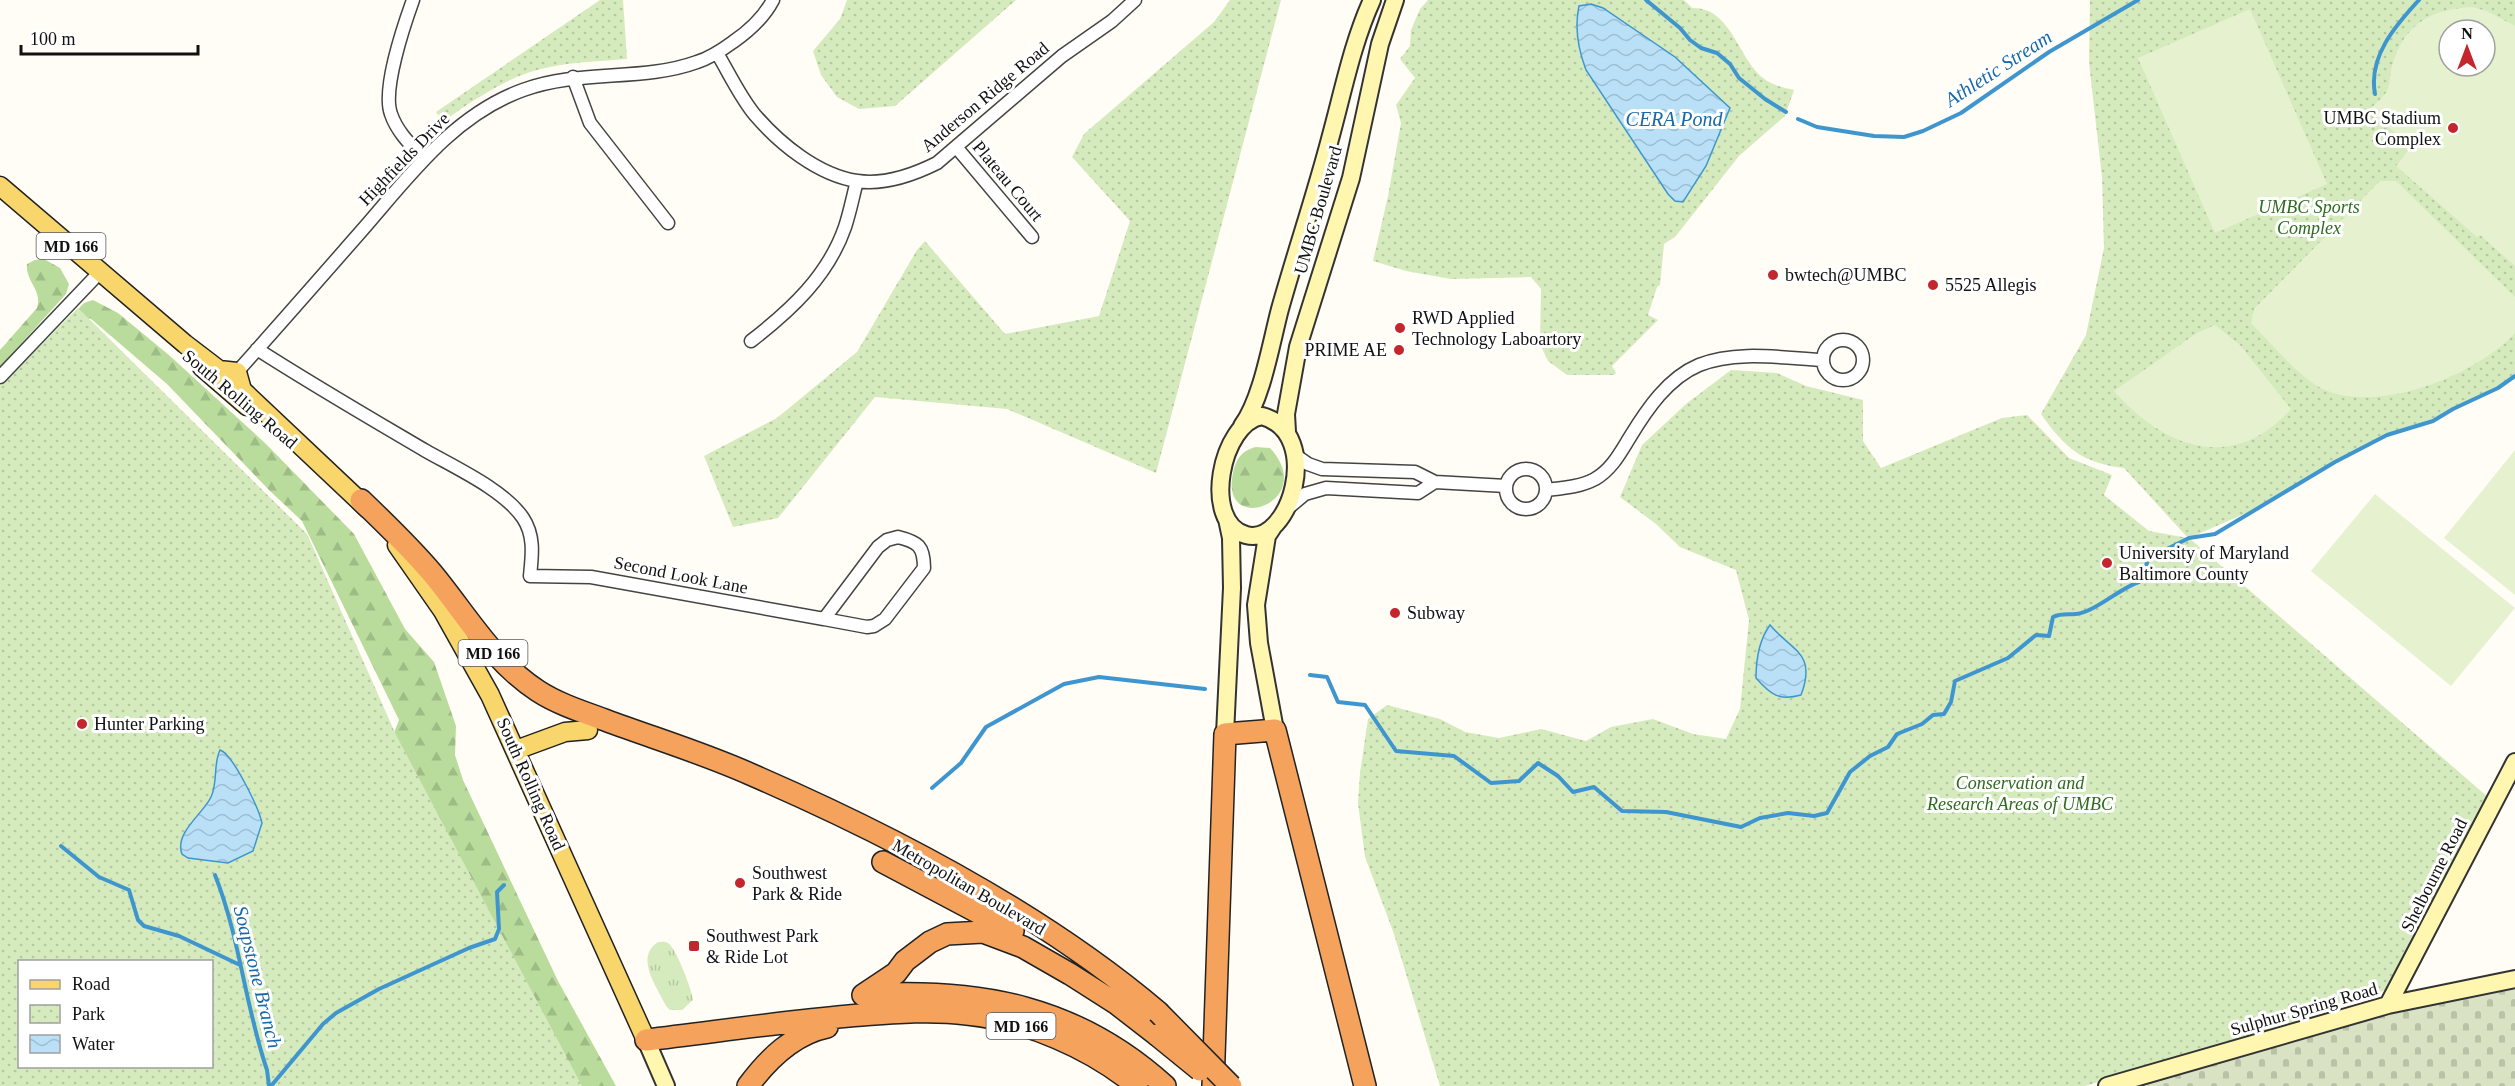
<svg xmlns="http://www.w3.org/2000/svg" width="2515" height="1086" font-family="Georgia,serif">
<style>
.grass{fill:url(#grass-tufts)}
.forest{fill:url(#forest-firs)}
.cemetery{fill:url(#cemetery-stones)}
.park{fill:url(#park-dots);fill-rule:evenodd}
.pitch{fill:#e6f2cf;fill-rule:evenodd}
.water{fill:url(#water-waves);stroke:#3f96cf;stroke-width:1.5}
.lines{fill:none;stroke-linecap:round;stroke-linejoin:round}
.stream{stroke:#3f96cf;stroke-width:4}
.street-casing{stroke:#444;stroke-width:15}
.secondary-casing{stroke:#333;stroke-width:20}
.primary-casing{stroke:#222;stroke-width:21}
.highway-casing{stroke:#222;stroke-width:24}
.street{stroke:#fff;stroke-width:12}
.secondary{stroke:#fff6b0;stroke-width:16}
.primary{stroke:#f9d66b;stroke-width:18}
.highway{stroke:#f5a25d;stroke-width:21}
.highway-bridge-casing{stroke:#222;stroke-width:24;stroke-linecap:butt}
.highway-bridge{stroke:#f5a25d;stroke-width:21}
.poi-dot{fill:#c4262e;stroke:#fff;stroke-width:2}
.labels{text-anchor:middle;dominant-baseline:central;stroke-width:6;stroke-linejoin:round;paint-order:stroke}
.shield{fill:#fff;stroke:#585858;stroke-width:1.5}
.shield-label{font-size:16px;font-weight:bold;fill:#111}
.street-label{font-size:18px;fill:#111;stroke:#fff}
.poi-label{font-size:18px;fill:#111;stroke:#fff;text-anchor:start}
.park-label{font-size:18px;font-style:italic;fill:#2f6b1f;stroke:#fff}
.water-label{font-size:20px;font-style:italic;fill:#1768a6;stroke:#fff}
</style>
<defs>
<pattern id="grass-tufts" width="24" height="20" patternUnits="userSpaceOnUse" patternTransform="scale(1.5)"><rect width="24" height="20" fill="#d5ebbd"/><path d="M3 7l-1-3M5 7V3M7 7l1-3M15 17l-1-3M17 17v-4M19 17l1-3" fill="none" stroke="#b6c8a1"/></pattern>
<pattern id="forest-firs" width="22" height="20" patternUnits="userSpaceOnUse" patternTransform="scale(1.5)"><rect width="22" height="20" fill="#b9dc9c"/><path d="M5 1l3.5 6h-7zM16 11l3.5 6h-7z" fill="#9ebc85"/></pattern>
<pattern id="cemetery-stones" width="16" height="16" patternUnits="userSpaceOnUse" patternTransform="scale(1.5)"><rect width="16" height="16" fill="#d9e3c4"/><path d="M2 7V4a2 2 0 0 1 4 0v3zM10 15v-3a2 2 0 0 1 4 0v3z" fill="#b9c2a7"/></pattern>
<pattern id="park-dots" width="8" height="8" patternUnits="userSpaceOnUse" patternTransform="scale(1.5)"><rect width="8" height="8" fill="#d5ebbd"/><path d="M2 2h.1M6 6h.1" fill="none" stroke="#b6c8a1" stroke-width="1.8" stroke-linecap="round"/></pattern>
<pattern id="water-waves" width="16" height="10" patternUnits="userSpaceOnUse" patternTransform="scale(1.5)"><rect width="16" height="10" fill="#b9e0f7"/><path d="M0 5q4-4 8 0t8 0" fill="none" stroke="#9ebfd3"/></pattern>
</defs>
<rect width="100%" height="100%" fill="#fffdf5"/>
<path class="grass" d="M658,942C662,942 664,941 668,943C676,948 692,990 693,1000L682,1010H670L666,1006C657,987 634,957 658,942Z"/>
<path class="forest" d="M44,259L60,268L69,284L66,294L0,367V350L37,308C43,290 25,281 27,264L35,260Z
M93,300L118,313L170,356L266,444L354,534L405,629L434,662L456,726L455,755L463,780L558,981L616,1086H551L212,1066V962L392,738L399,720L302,521L270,491L167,384L90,318L18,379L0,389L84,303Z
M1255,447L1270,448C1320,502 1219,538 1233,473C1236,458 1242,451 1255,447Z"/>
<path class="cemetery" d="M2515,986V1086H2132L2379,1014Z"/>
<path class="park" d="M600,0H623L627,59C592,62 555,62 522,75C496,85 465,105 443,122L436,112Z
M847,0H1016L895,106L859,109L837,97L821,75L813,51L840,19Z
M1230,0H1281L1156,473L1007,409L875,397L778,518L733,527L704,456L777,418L857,352L917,250L925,241L1005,334L1099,316L1130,221L1072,157L1084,134L1214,22Z
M1428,0H1684L1692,8C1731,7 1738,58 1763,78C1772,85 1784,88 1794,90L1785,116L1739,156L1675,237L1664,244L1660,285L1657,287L1648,315L1658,320L1612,366L1616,373L1614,375H1567L1548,361L1540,344L1541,289L1531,277L1451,279L1406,271L1373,261L1388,196L1401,123L1396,105L1415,78L1400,59L1410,46L1411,30L1420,9Z
M2090,0H2515V378L2443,415L2387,435L2342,458L2267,504L2189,538L2489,798L2389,987L2372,998L2085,1086H1440L1393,931L1365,857L1358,803L1360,773L1368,719L1387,705L1440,719L1465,732L1499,738L1541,729L1586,741L1611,727L1653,719L1693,734L1726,739L1740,709L1749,620L1736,570L1680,547L1656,524L1620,497L1642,445L1686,404L1731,370L1777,373L1806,386L1863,400V441L1881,468L2002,418L2027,415L2069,458L2112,475L2104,495L2149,531L2188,538L2124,468C2082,463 2065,448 2041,414L2086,335L2104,248L2102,177L2089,63ZM2449,30H2485V66H2449Z
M78,308L307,534L396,735L582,1086H0V386ZM20,962H212V1066H20Z"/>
<path class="pitch" d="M2472,7L2487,11L2515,26V266L2480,235L2477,237L2396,166L2411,147L2369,110C2375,104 2385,96 2388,89C2390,82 2390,73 2392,66C2404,24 2431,9 2472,7ZM2449,30H2485V66H2449Z
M2250,9L2327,184L2215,233L2138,58Z
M2380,181H2396L2515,297V333C2476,376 2368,420 2314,384C2291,368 2271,343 2251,323L2254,309Z
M2215,325L2240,345L2291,409C2233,474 2164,448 2114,391L2197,333Z
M2515,450V595L2444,538Z
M2375,494L2515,608L2451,686L2311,571Z"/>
<path class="water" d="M1591,4L1603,8L1675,57L1730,108L1706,166L1683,202L1675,201L1668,194L1586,70C1578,49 1574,29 1579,6Z
M1770,625C1792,651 1817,653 1801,695C1779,701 1771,695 1756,678C1756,660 1759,640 1770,625Z
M220,750C233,754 259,809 262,823L253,851L228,863L188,858L182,854C174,833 203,814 211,797C218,783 213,764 220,750Z"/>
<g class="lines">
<path class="stream" d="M1646,0L1680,28L1690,40L1701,48L1717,53L1730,64L1739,78L1765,99L1786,112
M2375,94C2368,57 2395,26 2419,0
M1798,119L1817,127L1874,136L1904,137L1923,131L1961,113L2049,52L2138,0
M1310,675L1327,677L1338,702L1365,705L1396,751L1454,756L1491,783L1519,781L1538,763L1558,776L1573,792L1594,787L1622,811L1666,812L1741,827L1760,818L1788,813L1814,816L1827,813L1850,772L1870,756L1888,747L1897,734L1922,724L1933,715L1944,714L1951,702L1955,681L2008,658L2036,635L2049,636L2053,617C2062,613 2067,615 2076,614C2095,612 2120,588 2139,582L2149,558L2189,538L2215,534L2335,462L2387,435L2433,421L2453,409L2498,388L2515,376
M932,788L961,763L986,727L1064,684L1099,677L1205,689
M61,846L99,877L129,890L138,920L144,926L179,936L240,965
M215,875C240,938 245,1006 267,1070L269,1086
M271,1086L323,1024L336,1013L379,989L469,948L495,939L499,929L497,892L504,885"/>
<g class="street-casing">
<path id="street" d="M413,0C404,25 382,90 391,114C397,132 411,145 424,159
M717,53C729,73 740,97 755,115C780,144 818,175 857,181C884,185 913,175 937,163L1062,56L1112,21L1135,0
M573,77L590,123L668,223
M957,148L1032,237
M1823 360a20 20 0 1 1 40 0a20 20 0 1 1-40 0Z
M751,341C791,310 828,276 845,227C850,212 853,196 857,181
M257,349C313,385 370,418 426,451C456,468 504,490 523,518C535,536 532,556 530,576L591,577L824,619
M237,372C280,324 322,276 364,228C410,175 454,115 523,90C580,69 642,82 697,62C710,58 722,50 733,42C749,31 764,17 773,0
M0,377L100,272
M1295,455L1308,464L1322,469L1415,472L1435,482L1506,486
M1506 489a20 20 0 1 1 40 0a20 20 0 1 1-40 0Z
M1546,490C1563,488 1580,487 1595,479C1612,469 1620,453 1630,437C1647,409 1668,378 1699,365C1736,350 1783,358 1822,360
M1287,509L1305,494L1326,488L1418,493L1435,482
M898,537C918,542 924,546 924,568L885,619L874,626L867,627L824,619L878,547L887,540Z"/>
</g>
<g class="secondary-casing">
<path id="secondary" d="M1262,416C1324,433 1290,547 1246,535C1201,523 1221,422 1262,416Z
M1242,426C1262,399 1271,343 1280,309C1296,252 1315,196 1330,139C1343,92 1352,44 1372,0
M1287,432L1286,414L1298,347L1351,178L1380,44L1395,0
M1273,527L1267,536L1256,605L1259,643L1275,730
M1225,734L1232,588L1231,538L1227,519
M2388,1005L2515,762
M646,1040L666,1086
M2107,1086L2388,1005L2515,979"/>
</g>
<g class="primary-casing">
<path id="primary" d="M0,186L185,344L219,370L237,372
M202,367L247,406
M237,372L242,390L368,509
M397,545L443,611L490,695L646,1040
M516,750L565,732L588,730"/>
</g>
<g class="highway-casing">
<path id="highway" d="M361,500C386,524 410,547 432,573C466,614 492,661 538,691C558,704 583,712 605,720C653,738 703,753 750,774C891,835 1040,912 1158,1012
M883,862L1013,931
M863,995L896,973L905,961L930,942L947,934L983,932L1023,947L1070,974L1117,1004L1157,1035
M866,995C981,988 1078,1007 1165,1086
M646,1040C714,1032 781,1022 849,1016C889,1013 928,1009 967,1014C1027,1020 1091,1048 1137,1086
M748,1086C768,1059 793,1034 827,1027
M1213,1086L1225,734L1275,730L1365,1086"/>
</g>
<use href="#street" class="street"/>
<use href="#secondary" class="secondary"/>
<use href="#primary" class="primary"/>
<use href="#highway" class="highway"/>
<g class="highway-bridge-casing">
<path id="highway-bridge" d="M1158,1012L1231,1086
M1157,1035L1200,1070"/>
</g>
<use href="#highway-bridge" class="highway-bridge"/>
</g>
<g class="poi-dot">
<circle cx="2453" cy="128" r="6"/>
<circle cx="1773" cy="275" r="6"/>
<circle cx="1933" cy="285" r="6"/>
<circle cx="1400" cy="328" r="6"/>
<circle cx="1399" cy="350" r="6"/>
<circle cx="2107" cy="563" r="6"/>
<circle cx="1395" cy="613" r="6"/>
<circle cx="82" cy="724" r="6"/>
<circle cx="740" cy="883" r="6"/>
<rect x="688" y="940" width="12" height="12" rx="3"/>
</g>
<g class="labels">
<g class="shield">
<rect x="36.5" y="233" width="69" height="26" rx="4.5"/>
<rect x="458.5" y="640" width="69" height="26" rx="4.5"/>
<rect x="986.5" y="1013" width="69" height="26" rx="4.5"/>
</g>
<g class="shield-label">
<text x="71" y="246">MD 166</text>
<text x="493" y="653">MD 166</text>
<text x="1021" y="1026">MD 166</text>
</g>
<g class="street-label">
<text transform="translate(985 97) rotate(-40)">Anderson Ridge Road</text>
<text transform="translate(404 159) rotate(-46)">Highfields Drive</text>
<text transform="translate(1008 181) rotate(50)">Plateau Court</text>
<text transform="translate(1318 210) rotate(-74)">UMBC Boulevard</text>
<text transform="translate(240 399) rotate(40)">South Rolling Road</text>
<text transform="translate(681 575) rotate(11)">Second Look Lane</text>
<text transform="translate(531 784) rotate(66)">South Rolling Road</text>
<text transform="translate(2434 875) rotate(-63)">Shelbourne Road</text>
<text transform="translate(969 887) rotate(30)">Metropolitan Boulevard</text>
<text transform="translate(2304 1009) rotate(-16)">Sulphur Spring Road</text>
</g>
<g class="poi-label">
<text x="2441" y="118" text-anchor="end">UMBC Stadium<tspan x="2441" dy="21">Complex</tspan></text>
<text x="1785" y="275">bwtech@UMBC</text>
<text x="1945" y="285">5525 Allegis</text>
<text x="1412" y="318">RWD Applied<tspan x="1412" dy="21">Technology Laboartory</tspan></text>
<text x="1387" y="350" text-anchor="end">PRIME AE</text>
<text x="2119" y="553">University of Maryland<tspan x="2119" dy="21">Baltimore County</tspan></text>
<text x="1407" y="613">Subway</text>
<text x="94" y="724">Hunter Parking</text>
<text x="752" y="873">Southwest<tspan x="752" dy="21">Park &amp; Ride</tspan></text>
<text x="706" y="936">Southwest Park<tspan x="706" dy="21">&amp; Ride Lot</tspan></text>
</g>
<g class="park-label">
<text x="2309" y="207">UMBC Sports<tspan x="2309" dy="21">Complex</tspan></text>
<text x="2020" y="783">Conservation and<tspan x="2020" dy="21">Research Areas of UMBC</tspan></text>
</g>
<g class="water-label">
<text transform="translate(1998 68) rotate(-33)">Athletic Stream</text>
<text x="1674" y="119">CERA Pond</text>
<text transform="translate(258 977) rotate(76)">Soapstone Branch</text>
</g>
</g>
<rect x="18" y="960" width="195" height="108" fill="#ffffff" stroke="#a0a0a0" stroke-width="1.5"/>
<rect x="30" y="980" width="30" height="9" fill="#f9d66b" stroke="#a0a0a0" stroke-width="1.5"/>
<text x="72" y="990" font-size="18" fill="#111111">Road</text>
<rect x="30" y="1005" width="30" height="18" fill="url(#park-dots)" stroke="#a0a0a0" stroke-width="1.5"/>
<text x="72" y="1020" font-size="18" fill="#111111">Park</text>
<rect x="30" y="1035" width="30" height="18" fill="url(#water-waves)" stroke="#a0a0a0" stroke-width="1.5"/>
<text x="72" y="1050" font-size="18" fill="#111111">Water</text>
<g transform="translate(2467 48)"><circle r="28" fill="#ffffff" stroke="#a0a0a0" stroke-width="1.5"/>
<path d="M0-4.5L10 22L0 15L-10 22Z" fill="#c4262e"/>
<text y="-9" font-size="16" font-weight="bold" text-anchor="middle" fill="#111111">N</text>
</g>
<path d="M21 45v9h177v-9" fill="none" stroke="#111111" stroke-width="3"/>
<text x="30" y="45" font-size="18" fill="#111111" stroke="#ffffff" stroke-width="4.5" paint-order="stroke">100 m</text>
</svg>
